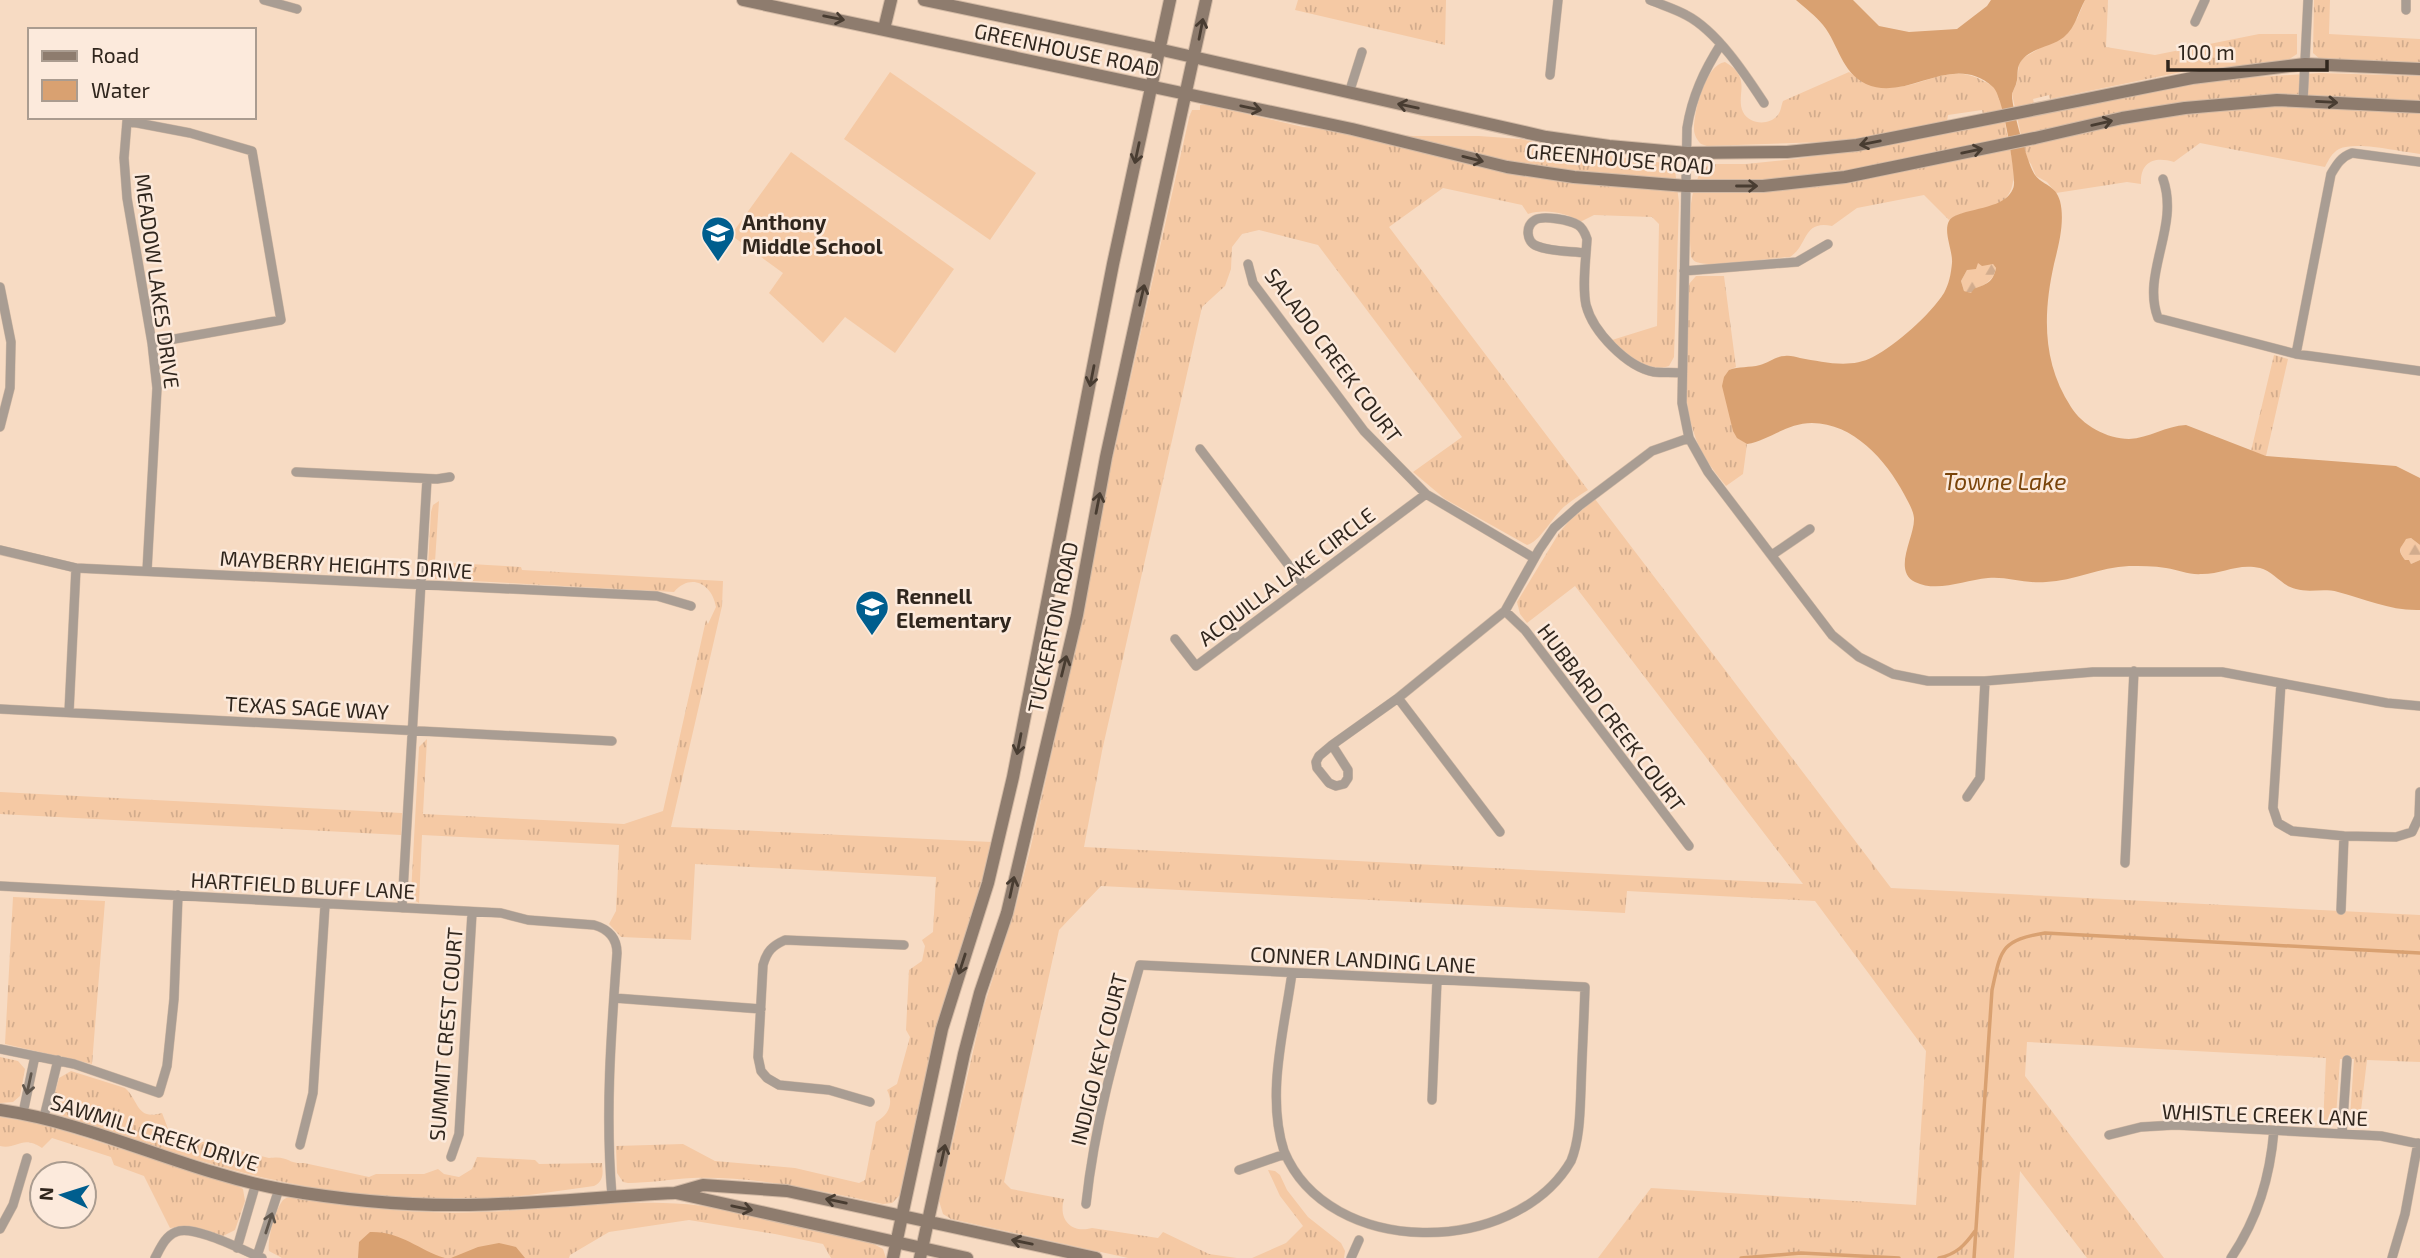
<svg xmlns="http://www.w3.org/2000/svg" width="2420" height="1258" font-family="'Exo 2',sans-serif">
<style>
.grass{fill:url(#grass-tufts)}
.forest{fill:url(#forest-firs)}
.pitch{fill:#f5c9a4}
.water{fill:#d9a171;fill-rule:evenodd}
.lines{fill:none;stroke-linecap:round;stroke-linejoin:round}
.stream{stroke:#d9a171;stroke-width:3.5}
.street-casing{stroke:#d3baa5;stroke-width:10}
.secondary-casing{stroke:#d3baa5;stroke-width:14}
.street{stroke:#a99d93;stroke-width:9}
.secondary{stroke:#8e7c6e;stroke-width:12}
.oneway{stroke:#483c31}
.oneway2{stroke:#60564c}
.labels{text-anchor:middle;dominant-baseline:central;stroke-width:5;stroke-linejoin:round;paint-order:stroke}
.street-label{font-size:21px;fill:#30261d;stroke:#fceadc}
.poi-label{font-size:21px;font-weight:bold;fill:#30261d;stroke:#fceadc;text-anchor:start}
.water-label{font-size:23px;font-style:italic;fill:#79440a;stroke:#fceadc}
</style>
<defs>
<pattern id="grass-tufts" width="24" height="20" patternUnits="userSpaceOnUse" patternTransform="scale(1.75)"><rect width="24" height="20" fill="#f5c9a4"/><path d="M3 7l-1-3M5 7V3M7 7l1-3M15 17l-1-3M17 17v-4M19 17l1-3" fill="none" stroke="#d2ac8d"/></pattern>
<pattern id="forest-firs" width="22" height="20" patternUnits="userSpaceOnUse" patternTransform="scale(1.75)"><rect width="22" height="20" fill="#f5c9a4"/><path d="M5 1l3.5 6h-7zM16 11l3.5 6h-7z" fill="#d2ac8d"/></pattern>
</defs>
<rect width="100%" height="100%" fill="#f7dbc3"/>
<path class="grass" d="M1298,0H1446L1445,45L1295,10Z
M2085,0H2108L2106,47L2155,55L2259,34H2297V54L2285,62L2186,71L2050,99L2049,95L2033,99L2037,116L2145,91L2224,79L2320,73L2420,76V154C2400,152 2357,141 2339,149C2332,153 2329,159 2325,167L2200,143L2174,162C2155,156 2140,161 2141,184L2127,182L2056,193L2047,182L2036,176L2031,164L2026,158L2012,94L2017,82L2019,64L2023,58L2042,47L2077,19Z
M2314,0H2330L2329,34L2420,39V63L2321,60L2313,53Z
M1725,62C1753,78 1735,95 1743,112C1749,124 1768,126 1777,116C1781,112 1781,106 1783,101L1849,72C1863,82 1880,89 1898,87C1927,84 1952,64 1981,80C1985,82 1992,85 1995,88C2003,98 2004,117 2006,129C2012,161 2027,200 1984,209C1972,212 1959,212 1949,220L1924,195L1857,208L1832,226C1802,220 1809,245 1790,257C1769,258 1717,267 1700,263C1695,262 1694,261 1691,257C1689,230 1687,192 1703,168L1712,164H1746L1794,159L1879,147L1986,126L1982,110L1948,115L1947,121L1875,136L1823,142L1707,146L1701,144C1697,140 1694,135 1694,129C1694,111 1705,65 1725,62Z
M1200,105H1209L1303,127L1413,136H1479L1521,139L1586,153L1672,164L1671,171L1675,170L1679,203L1674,357L1669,366C1647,373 1627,354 1612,340L1657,326L1659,224L1652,217L1594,215L1580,222C1566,212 1544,209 1528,214L1522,205L1443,188L1389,227L1588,490C1580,495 1572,500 1565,506C1553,516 1540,542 1527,545L1445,499L1413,472L1462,437L1318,245L1259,230L1242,234L1232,247L1231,269L1225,286L1202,307L1102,751L1084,847L1803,884L1575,586L1527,623L1520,614L1517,602L1559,533L1569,521L1595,499L1891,888L2420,915V1062L2367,1060L2359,1127L2352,1122L2350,1117L2354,1059H2340L2336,1117L2330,1124L2323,1126L2326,1058L2027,1042L2025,1076L2164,1258H2087L2020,1171L2014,1258H1598L1651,1188L1916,1205L1926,1051L1815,901L1627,891L1625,913L1101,886L1059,930L1004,1182L1011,1189L1064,1199C1058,1219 1071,1234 1092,1228L1158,1238L1163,1232L1209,1254L1237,1258H1128L951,1219L943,1214L939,1201L982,1012L1015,909L1030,850L1083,613L1103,501L1189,118L1192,110H1200Z
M1696,276H1724L1736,367L1729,370L1737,437L1747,444L1743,474L1726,486C1712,469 1699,452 1693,430C1679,387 1688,330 1689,284Z
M2274,355L2288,359L2266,456L2251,451Z
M439,501L435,562L521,567L522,570L723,581L722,606L671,827L992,842L901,1194L892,1203L883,1204C820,1191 757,1176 692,1178C671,1179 649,1183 628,1183L623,1182L617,1173L616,1146L683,1144L715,1161L795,1168L859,1183L865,1180L876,1122C889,1115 894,1103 887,1090L897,1084L910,1037L906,1030L909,970L922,961L925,946L922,940L933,932L936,877L695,864L691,940L621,937L609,924L616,911L619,845L422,835L419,903L414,900L411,894L419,747L427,739L423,814L624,824L663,811L706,620L708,624L716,607C712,583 690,573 674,592L435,579L434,572H428V565L431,512L433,505Z
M0,792L402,813L401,835L0,814Z
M13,897L105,901L92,1064L5,1044Z
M0,1057L18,1061L25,1069L20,1096L13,1102L0,1103Z
M71,1071L125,1088C139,1100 136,1121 162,1113L170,1134L269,1158C289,1155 287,1164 304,1163L369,1177L376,1174H424L438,1169L444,1174L459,1177L472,1169L477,1157L535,1160L539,1164L602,1163C603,1173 604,1181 594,1186C562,1190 530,1196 498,1198C421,1203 339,1195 265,1178C195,1162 128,1137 60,1115C49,1105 56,1091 59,1078Z
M0,1117L42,1124L238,1186L243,1189L245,1201L235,1230L223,1236L190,1226L170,1228L144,1176L114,1165L111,1157L52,1138L42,1148C22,1134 17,1150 0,1146Z
M1268,1170L1275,1171L1280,1175L1287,1190L1308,1217L1341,1243L1345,1251L1344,1258H1252L1286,1243L1303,1226L1280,1196Z
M291,1197C354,1207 419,1215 482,1212C543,1210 603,1201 663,1203C732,1204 805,1229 872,1243L883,1249L886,1258H831L823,1244L775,1234L689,1220L609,1232L570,1255L569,1258H282L269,1251C267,1241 275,1211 281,1203C284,1198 286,1198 291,1197Z"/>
<path class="forest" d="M1978,262L1993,264L1996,268C1993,284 1981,284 1972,294L1964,291L1961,281L1967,270Z
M2411,538L2420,545V560L2411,564L2409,560H2405C2399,552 2398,546 2405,539Z"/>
<path class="pitch" d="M890,72L1036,173L990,240L844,139Z
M791,152L954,269L895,353L845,317L823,343L769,293L783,273L731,235Z"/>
<path class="water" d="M1796,0H1853L1879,26L1909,32L1957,29L1987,6L1991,0H2085C2078,12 2076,27 2064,37C2051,48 2023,48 2018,68C2017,74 2018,79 2016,84C2016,85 2012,93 2012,94C2011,106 2028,165 2035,175C2042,185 2056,185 2060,201C2065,221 2059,244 2054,264C2043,314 2042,362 2071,407C2082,425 2107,439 2129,439C2149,438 2166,426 2186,425L2266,456L2396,466L2420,478V545L2411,538L2406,539C2401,549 2396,548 2405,560H2409L2411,564L2420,560V610C2390,611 2366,599 2338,592C2324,588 2309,593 2296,589C2282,586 2273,571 2260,568C2237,563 2223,574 2202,574C2189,575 2179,570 2166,568C2154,566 2141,566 2129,566C2100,567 2074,581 2046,582C2027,584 2006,576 1988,578C1964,580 1938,593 1915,582C1892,570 1915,537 1914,518C1913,509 1908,502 1904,494C1886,460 1853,423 1812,423C1787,423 1770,440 1747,444L1737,438L1733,431L1722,386L1724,377L1729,370C1739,366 1749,368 1760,365C1768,363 1776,356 1785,356C1789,355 1796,357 1800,358C1824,362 1850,369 1873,357C1896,345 1930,315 1944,293C1949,284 1951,274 1952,263C1953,251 1943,232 1949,221C1955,210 1992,210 2006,198C2010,195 2014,189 2014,184C2015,170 2003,95 1993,87C1952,50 1908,103 1866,84C1841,72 1839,45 1823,25C1816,16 1805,8 1796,0ZM1978,263L1982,266L1993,264L1996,268C1993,283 1986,284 1974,289L1971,293L1964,291L1961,281L1967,270L1976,269Z
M370,1232C401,1231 418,1250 445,1258H358L359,1242Z
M499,1243L516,1247L525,1258H451L478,1247Z"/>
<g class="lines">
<path class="stream" d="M1741,1258L1801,1253L1899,1258
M1939,1258C1957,1254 1965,1245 1975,1231
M1974,1258L1992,990C2001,949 2001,940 2045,933L2420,953"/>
<g class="street-casing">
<path id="street" d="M264,0L297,9
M1650,0C1662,5 1675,9 1686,15C1717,31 1745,74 1764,103
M2406,10V0
M2195,22L2205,0
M1721,44C1704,71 1692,96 1687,128L1682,403L1689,438L1708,472L1832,635L1859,657L1893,674L1928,681H1985L2093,672H2222L2387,703L2420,706
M1550,75L1558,0
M1349,93L1362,52
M2303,101L2308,0
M2163,179C2180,227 2141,273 2158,318L2296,354L2420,371
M1586,253C1571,251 1551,252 1537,246C1526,242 1525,226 1535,220C1543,215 1570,220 1578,225C1583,228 1585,233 1587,239C1586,259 1582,285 1586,305C1593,332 1627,367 1654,372C1663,373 1673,372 1682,373
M1248,264L1253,283L1364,431L1426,494L1534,558
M1684,271L1797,262L1828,244
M0,287L11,342L10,388L0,427
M2296,354L2331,174C2337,164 2341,157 2352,153L2420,162
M1200,449L1303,584
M296,472L437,479L450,477
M0,550L76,568L657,596L691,606
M1772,555L1810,529
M147,571L157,388L152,343L127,198L124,158L127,121L190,133L252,151L281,320L152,343
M1505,611L1525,630L1689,846
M1175,639L1196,666L1426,494
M2281,683L2273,808L2278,823L2292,831L2344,836L2396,837L2412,832L2419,817L2420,792
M1398,698L1500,832
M0,709L612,741
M69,712L76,568
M1332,745L1348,770V778L1344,784L1336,786L1329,783L1317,768L1316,762L1319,756L1332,745L1398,698L1505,611L1539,550L1554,528L1579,506L1652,451L1689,438
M1967,797L1980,778L1985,681
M2125,863L2134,671
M0,886L501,913L528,920L594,925C608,929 617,938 617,953C611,1034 605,1115 612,1196
M402,908L427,479
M2341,910L2344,836
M614,998L761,1009
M0,1049L74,1064L159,1093L167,1066L174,999L178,895
M1432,1100L1437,980
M870,1102L829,1090L779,1085L767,1078L761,1071L758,1057L763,965C767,951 772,946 785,940L904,945
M23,1113L35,1056
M44,1117L58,1060
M2342,1134L2347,1060
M2109,1135L2141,1127L2175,1125L2381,1136L2420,1144
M300,1145L313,1093L325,905
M451,1157L459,1134L472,913
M1239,1170L1285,1154
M1086,1204C1095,1120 1117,1046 1140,965L1585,987C1584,1021 1582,1054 1581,1088C1580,1111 1580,1139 1571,1161C1514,1258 1328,1258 1284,1151C1266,1095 1284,1031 1292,973
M0,1229L13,1205L27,1158
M237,1248L256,1183
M257,1256L279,1189
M155,1258C160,1249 165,1236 176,1232C193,1224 244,1251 262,1258
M1351,1258L1359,1240
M2231,1258C2258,1218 2270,1177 2274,1130
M2392,1258L2405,1214L2418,1143"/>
</g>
<g class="secondary-casing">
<path id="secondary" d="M743,0L1352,129L1507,167L1574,177L1686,186H1763L1845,177L2035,138L2122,118L2185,108L2277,100L2420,107
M924,0L1149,47L1546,137L1609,146L1687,153L1787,152L1857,145L2192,78L2305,64L2420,69
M884,29L891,0
M0,1110C96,1124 184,1171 280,1189C342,1200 406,1206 469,1205C538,1204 607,1196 675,1193L703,1185L787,1191L1096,1258
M676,1193L967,1258
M893,1258L942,1029L988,883L1013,777L1113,264L1170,0
M920,1258L964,1054L980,993L1007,913L1077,615L1106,457L1206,0"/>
</g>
<use href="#street" class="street"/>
<use href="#secondary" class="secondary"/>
</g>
<defs><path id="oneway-shaft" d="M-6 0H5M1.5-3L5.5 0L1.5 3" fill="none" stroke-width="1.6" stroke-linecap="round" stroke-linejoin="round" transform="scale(1.75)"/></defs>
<g class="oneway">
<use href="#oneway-shaft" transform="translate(834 18) rotate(11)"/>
<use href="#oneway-shaft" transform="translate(1201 29) rotate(-79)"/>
<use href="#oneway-shaft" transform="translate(2327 102) rotate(3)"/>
<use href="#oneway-shaft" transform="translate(1408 106) rotate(-168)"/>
<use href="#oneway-shaft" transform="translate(1251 108) rotate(12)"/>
<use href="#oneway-shaft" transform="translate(2102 123) rotate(-13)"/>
<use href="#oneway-shaft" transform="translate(1870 143) rotate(169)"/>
<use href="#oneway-shaft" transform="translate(1972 151) rotate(-12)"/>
<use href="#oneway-shaft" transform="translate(1137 153) rotate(102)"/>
<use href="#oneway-shaft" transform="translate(1473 159) rotate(14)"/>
<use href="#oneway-shaft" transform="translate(1747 186)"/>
<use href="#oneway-shaft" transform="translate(1142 295) rotate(-77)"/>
<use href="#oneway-shaft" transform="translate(1092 376) rotate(101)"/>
<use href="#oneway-shaft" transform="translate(1098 503) rotate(-79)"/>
<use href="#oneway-shaft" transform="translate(1064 666) rotate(-76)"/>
<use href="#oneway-shaft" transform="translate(1019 744) rotate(101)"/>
<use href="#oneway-shaft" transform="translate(1012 887) rotate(-78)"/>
<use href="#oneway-shaft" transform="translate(962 964) rotate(108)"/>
<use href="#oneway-shaft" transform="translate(943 1155) rotate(-78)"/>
<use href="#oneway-shaft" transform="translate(836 1201) rotate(-168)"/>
<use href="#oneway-shaft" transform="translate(742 1208) rotate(12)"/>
<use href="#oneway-shaft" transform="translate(1022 1242) rotate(-168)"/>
</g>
<g class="oneway2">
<use href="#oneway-shaft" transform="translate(29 1084) rotate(102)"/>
<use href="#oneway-shaft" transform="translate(269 1223) rotate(-72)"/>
</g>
<defs>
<g id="school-pin" transform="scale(1.75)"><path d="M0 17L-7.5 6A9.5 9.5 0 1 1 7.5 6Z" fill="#005e8e" stroke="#fceadc"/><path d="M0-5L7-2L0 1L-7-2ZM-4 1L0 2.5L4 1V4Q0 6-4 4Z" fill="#fff"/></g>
</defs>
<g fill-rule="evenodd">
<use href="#school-pin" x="718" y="233"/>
<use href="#school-pin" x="872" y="607"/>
</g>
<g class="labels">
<g class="street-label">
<text transform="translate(1067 49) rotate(12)">GREENHOUSE ROAD</text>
<text transform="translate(1620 158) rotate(5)">GREENHOUSE ROAD</text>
<text transform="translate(158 281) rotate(82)">MEADOW LAKES DRIVE</text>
<text transform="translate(1334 355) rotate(53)">SALADO CREEK COURT</text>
<text transform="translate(346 564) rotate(3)">MAYBERRY HEIGHTS DRIVE</text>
<text transform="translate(1286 576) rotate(-37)">ACQUILLA LAKE CIRCLE</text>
<text transform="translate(1052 627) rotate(-78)">TUCKERTON ROAD</text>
<text transform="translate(307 707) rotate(3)">TEXAS SAGE WAY</text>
<text transform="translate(1612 717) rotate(53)">HUBBARD CREEK COURT</text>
<text transform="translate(303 885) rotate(3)">HARTFIELD BLUFF LANE</text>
<text transform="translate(1363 959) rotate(3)">CONNER LANDING LANE</text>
<text transform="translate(445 1034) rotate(-85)">SUMMIT CREST COURT</text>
<text transform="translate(1098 1059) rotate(-76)">INDIGO KEY COURT</text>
<text transform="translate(2265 1114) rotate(2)">WHISTLE CREEK LANE</text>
<text transform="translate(155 1132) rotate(17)">SAWMILL CREEK DRIVE</text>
</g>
<g class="poi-label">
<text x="742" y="221">Anthony<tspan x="742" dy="24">Middle School</tspan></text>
<text x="896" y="595">Rennell<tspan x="896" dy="24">Elementary</tspan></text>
</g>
<g class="water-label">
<text x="2005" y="481">Towne Lake</text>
</g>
</g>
<rect x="28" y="28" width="228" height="91" fill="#fceadc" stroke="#aa9c90" stroke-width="2"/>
<rect x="42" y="51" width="35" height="10" fill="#8e7c6e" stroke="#aa9c90" stroke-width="2"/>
<text x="91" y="63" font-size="21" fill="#30261d">Road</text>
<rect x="42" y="80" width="35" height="21" fill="#d9a171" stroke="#aa9c90" stroke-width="2"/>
<text x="91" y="98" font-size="21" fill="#30261d">Water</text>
<g transform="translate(63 1195) rotate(274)"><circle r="33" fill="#fceadc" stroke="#aa9c90" stroke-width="2"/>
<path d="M0-5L12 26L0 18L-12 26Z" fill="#005e8e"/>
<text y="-10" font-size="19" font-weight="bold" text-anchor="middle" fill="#30261d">N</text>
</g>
<path d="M2168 60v10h159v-10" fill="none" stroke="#30261d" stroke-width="3.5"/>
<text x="2178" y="60" font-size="21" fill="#30261d" stroke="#fceadc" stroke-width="5" paint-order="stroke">100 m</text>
</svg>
